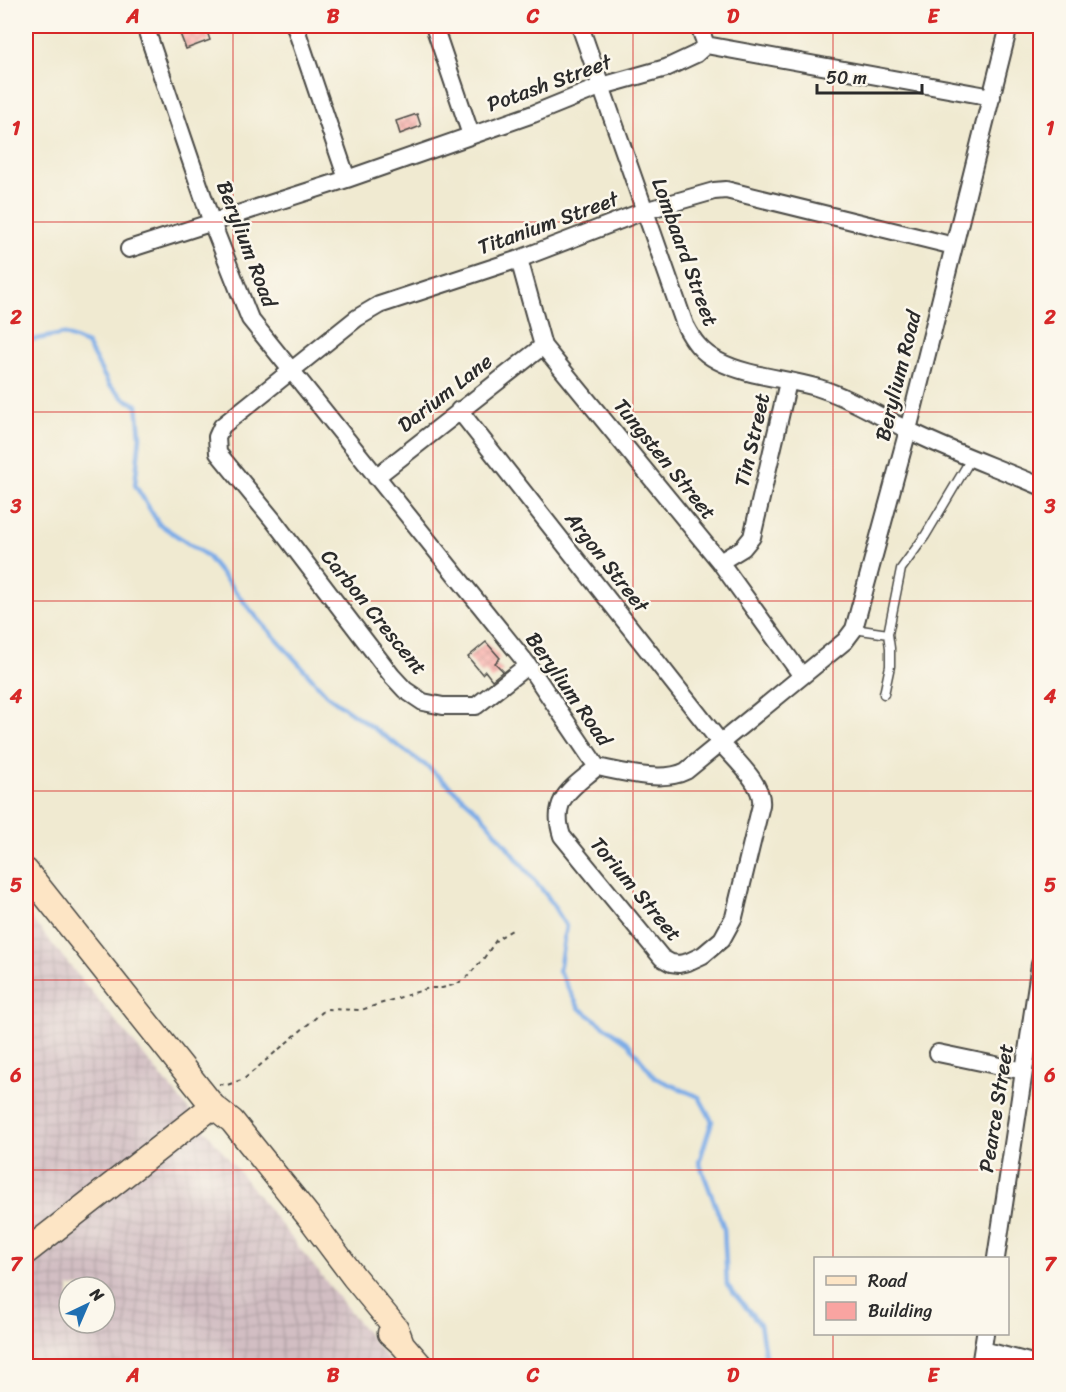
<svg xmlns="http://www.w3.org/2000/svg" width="1066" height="1392" font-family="Sriracha,sans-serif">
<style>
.industrial{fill:url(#industrial-grid);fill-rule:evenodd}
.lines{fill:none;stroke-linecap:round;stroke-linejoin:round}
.stream{stroke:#7bace7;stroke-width:4.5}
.building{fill:url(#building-cross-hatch)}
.lane-casing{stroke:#494844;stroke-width:11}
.street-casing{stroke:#494844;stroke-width:20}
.secondary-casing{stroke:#494844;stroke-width:27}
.path{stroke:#494844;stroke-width:2;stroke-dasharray:4.5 4.5;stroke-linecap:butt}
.lane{stroke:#fff;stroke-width:8}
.street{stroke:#fff;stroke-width:16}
.secondary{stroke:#fde5c5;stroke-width:24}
.grid{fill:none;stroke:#d62828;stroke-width:1.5;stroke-opacity:0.55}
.labels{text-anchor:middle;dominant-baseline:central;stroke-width:5;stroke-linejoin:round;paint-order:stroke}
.street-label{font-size:21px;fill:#2b2b2b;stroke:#fbf7ec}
.neatline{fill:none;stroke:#d62828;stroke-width:2}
.grid-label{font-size:20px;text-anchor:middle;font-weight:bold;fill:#d62828}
</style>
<defs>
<pattern id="industrial-grid" width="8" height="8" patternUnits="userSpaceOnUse" patternTransform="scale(1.5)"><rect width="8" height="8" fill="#d2bec3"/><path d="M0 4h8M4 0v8" fill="none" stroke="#b4a3a8"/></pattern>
<pattern id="building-cross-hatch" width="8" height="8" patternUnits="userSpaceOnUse" patternTransform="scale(1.5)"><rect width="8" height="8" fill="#f9a4a1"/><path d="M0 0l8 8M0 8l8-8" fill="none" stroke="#ca8683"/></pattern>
</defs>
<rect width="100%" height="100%" fill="#fbf7ec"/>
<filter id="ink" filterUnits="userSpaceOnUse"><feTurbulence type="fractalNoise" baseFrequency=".0167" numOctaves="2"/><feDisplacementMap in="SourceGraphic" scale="12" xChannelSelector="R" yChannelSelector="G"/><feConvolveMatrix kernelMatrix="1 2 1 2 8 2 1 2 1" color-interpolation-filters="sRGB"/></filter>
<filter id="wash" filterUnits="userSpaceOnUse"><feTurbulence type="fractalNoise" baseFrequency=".008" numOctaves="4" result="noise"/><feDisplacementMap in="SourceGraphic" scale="24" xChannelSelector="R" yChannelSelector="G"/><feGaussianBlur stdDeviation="1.35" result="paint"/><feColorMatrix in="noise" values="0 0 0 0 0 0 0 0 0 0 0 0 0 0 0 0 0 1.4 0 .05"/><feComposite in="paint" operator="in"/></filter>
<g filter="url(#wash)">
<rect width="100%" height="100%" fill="#f0ead1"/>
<path class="industrial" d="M26,912L225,1154L393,1366H26ZM69,1287H105V1323H69Z"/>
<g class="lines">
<path class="stream" d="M26,341L63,334L87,344L109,385L125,399L137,405L140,436L135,485L159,524L206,555L252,612L328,696L428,767L480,813L548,897L566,926L559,971L579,1008L628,1043L655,1078L699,1097L712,1121L699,1162L724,1228L727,1285L760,1324L767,1366"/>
</g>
<g id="blocks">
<path class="building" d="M177,26H205L210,40L186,49Z
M417,114L421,126L400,134L396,121Z
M486,642L500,658L495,663L503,671L492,680L485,671L482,674L468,657Z"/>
</g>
</g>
<g filter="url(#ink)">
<use href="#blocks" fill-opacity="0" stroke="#494844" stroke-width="1.5"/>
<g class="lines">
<g class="lane-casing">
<path id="lane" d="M854,629L888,634
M884,694L890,666V648L888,634L901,569L925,536L972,457"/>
</g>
<g class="street-casing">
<path id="street" d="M145,26L212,223L250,319L528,665L597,767C622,772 663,783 686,771L845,641L854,629L908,430L1009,26
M295,26L347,179
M434,26L471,135
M580,26L685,325C693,341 701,352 718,361C749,377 786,378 819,388C849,397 878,416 906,429C949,451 996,467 1040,486
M699,26L706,45
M129,249L347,179L533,114L602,86L666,68L696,54L706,45L992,97
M519,259L543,346L720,562L802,676
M459,410L720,742C733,758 764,784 761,805L734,917L722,939L703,955L688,962L679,964L671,963L662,958L562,836C550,799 571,789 597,767
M376,477L543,346
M720,562L743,548L752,537L788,382
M528,665L476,706H443L423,702L405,690L392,676L273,520L218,453L217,437L222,426L357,318L379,305L519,259L644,211L714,191L726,190L954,246
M938,1053L1024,1071
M996,1258L1040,964
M983,1350L1040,1365
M980,1366L985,1334"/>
</g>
<g class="secondary-casing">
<path id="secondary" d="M26,871L213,1106L232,1121L309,1217L354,1277L396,1328L402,1344
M26,1252L213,1106
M390,1333L402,1344L421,1366"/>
</g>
<path class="path" d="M219,1084L227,1085L244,1079L326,1009L361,1010L429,988H442L457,984L467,977L484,958L497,939L514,929"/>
<use href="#lane" class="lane"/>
<use href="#street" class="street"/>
<use href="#secondary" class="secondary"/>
</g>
</g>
<path class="grid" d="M233,26V1366M433,26V1366M633,26V1366M833,26V1258M26,222H1040M26,412H1040M26,601H1040M26,791H1040M26,980H1040M26,1170H1040M833,1334V1366"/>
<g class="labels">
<g class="street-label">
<text transform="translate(549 83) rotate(-20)">Potash Street</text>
<text transform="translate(548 223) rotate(-20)">Titanium Street</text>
<text transform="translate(247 244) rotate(69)">Berylium Road</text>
<text transform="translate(685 252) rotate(70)">Lombaard Street</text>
<text transform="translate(898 376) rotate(-76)">Berylium Road</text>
<text transform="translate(445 393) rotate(-38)">Darium Lane</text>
<text transform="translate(752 440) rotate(-77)">Tin Street</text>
<text transform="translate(665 459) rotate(51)">Tungsten Street</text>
<text transform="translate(607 562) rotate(52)">Argon Street</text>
<text transform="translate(374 612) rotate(51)">Carbon Crescent</text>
<text transform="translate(569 689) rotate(55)">Berylium Road</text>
<text transform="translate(636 889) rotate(50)">Torium Street</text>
<text transform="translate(996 1108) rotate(-81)">Pearce Street</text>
</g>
</g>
<rect width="1066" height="1392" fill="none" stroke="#fbf7ec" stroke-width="66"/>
<rect x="814" y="1257" width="195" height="78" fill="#fbf7ec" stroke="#a8a59f" stroke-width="1.5"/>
<rect x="826" y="1276" width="30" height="9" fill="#fde5c5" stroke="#a8a59f" stroke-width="1.5"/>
<text x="868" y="1287" font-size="18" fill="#2b2b2b">Road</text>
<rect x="826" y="1302" width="30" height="18" fill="#f9a4a1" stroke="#a8a59f" stroke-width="1.5"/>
<text x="868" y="1317" font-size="18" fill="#2b2b2b">Building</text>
<g transform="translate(87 1305) rotate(44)"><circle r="28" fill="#fbf7ec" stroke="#a8a59f" stroke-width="1.5"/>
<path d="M0-4.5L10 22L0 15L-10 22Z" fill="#1f6fb2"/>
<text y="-9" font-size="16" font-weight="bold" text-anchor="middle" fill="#2b2b2b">N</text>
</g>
<path d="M817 84v9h105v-9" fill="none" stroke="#2b2b2b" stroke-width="3"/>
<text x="826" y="84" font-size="18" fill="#2b2b2b" stroke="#fbf7ec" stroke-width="4.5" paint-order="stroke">50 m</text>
<rect x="33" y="33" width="1000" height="1326" class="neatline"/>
<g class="grid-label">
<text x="133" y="23">A</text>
<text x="333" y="23">B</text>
<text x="533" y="23">C</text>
<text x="733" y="23">D</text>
<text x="933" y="23">E</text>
<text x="16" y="135">1</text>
<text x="1050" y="135">1</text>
<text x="16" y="324">2</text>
<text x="1050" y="324">2</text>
<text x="16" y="513">3</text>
<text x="1050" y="513">3</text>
<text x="16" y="703">4</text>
<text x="1050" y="703">4</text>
<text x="16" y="892">5</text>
<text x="1050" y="892">5</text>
<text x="16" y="1082">6</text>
<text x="1050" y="1082">6</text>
<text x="16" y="1271">7</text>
<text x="1050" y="1271">7</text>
<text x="133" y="1382">A</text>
<text x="333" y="1382">B</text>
<text x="533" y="1382">C</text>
<text x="733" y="1382">D</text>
<text x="933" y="1382">E</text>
</g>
</svg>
